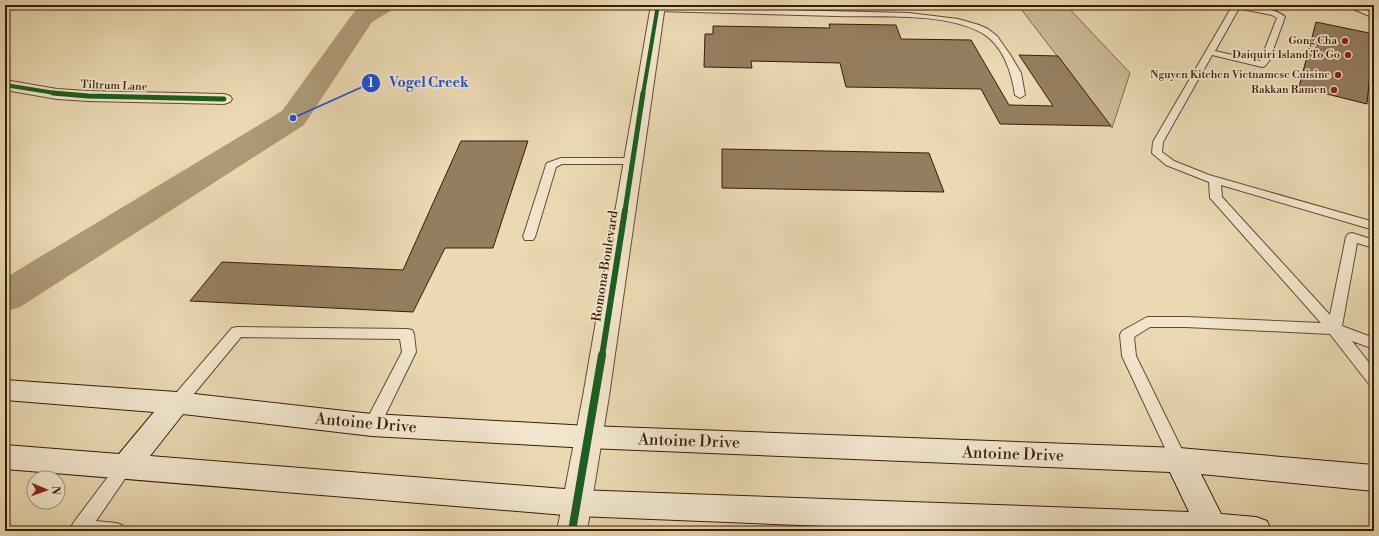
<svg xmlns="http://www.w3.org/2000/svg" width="1379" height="536" font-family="'Libre Bodoni',serif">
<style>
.green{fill:#ccb995;stroke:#826a4e}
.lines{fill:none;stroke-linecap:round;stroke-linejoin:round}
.river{fill:#ae9978;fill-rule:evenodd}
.building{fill:#957e60;stroke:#391c08}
.service-casing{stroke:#654b32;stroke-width:2}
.minor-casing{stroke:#654b32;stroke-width:2}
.secondary-casing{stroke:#391c08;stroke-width:2}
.service{fill:#f1e6cd;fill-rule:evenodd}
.minor{fill:#f1e6cd;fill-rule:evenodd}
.secondary{fill:#f1e6cd;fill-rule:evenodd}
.cycleway-far3-casing{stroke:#f1e6cd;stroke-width:5.5}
.cycleway-far2-casing{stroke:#f1e6cd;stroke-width:7}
.cycleway-far1-casing{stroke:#f1e6cd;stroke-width:8}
.cycleway-casing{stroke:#f1e6cd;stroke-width:10}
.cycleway-far3{stroke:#1b5e20;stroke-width:4}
.cycleway-far2{stroke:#1b5e20;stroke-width:5}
.cycleway-far1{stroke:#1b5e20;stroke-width:6}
.cycleway{stroke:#1b5e20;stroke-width:8}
.poi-dot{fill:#8f2418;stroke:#f1e6cd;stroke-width:1.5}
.labels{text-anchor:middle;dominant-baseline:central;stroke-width:3.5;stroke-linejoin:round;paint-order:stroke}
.far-poi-label{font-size:11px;fill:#391c08;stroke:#f1e6cd;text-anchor:end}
.far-street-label{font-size:11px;fill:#391c08;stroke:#f1e6cd}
.street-label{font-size:13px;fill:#391c08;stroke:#f1e6cd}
.near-street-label{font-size:16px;fill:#391c08;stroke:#f1e6cd}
.leader{fill:none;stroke:#1d4ed8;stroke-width:1.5}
.callout-dot{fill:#1d4ed8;stroke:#f1e6cd;stroke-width:1.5}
.mark-label{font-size:12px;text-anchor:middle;font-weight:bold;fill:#fff}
.callout-label{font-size:14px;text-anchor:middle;font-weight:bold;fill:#1d4ed8;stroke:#f1e6cd;stroke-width:3.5;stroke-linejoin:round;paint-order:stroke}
</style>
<rect width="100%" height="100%" fill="#ead9b2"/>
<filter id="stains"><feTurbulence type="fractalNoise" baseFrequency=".005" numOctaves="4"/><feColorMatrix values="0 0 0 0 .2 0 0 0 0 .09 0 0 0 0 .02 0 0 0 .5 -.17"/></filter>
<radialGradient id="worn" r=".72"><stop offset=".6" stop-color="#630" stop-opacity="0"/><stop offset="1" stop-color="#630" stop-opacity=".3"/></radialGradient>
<path class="green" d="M1018,5H1066L1130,73L1112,128Z"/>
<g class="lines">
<path class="river" d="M365,5H395L392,10L372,22L304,125L20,307L5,312V278L282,111L354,12Z"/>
</g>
<path class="building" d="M1316,22L1374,34V64L1371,63L1367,104L1299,87Z
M829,24L896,25L901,39L971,40L1009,105L1053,106L1019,55L1058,56L1111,126L1000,124L981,89L846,87L840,63L751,61L752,68L704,67L705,34H713V26L830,28Z
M461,141H528L493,248H445L413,312L190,301L222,262L403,270Z
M722,149L929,153L944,192L722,188Z"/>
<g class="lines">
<g class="service-casing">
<path id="service" d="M1226,5C1242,5 1274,6 1285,17L1269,61L1265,66L1262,67L1212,55L1163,142L1162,152L1174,161L1209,175L1374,222V230L1221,185L1222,197L1330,315L1346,237L1348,234L1352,233L1374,240V248L1357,243L1342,326L1374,338V349L1352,341L1374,369V386L1369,384L1330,334L1186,327H1150L1134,337L1136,356L1187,460L1185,465L1179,467L1173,465L1122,356L1120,335L1122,331L1147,317H1186L1321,323L1212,200L1210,198L1209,182L1166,165L1152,153L1153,142L1230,10ZM1237,8L1272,15L1277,18L1260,61L1215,51L1238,10Z
M1344,5H1355L1374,13V18Z
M654,7L909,13L958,19L979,25L988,29L997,36L1011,56L1021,73L1025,95L1020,98L1015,95C1012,73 1003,45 982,33C945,12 878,17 836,16C776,14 717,13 657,11L653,9Z
M561,158H632L637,161L632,164H562L556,167L535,237L533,240H525L523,237L546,165L547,163Z
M237,327L407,329L412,330L414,334L416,352L378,430L372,432L366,430L364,425L402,352L400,339L241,337L183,407L177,409L171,407L169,403L171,399L232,328Z
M125,460L131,462L133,467L96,521L116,523L122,525L125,531H69L74,522L119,462Z"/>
</g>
<g class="minor-casing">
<path id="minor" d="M651,5H665L609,396L587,531H557L583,396Z
M5,80L57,89L88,91L224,94L230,96L232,99L230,102L224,104L88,101L57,99L5,90Z"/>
</g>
<g class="secondary-casing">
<path id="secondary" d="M5,380L177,392L372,414L589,426L1179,448L1374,465V491L1201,474L1221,514L1256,517L1267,521L1271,531H953L577,516L5,469V445L119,454L154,412L5,400ZM183,414L372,436L589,448L1170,472L1189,512L577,490L150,456Z"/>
</g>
<use href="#service" class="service"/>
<use href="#minor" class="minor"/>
<use href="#secondary" class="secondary"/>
<g class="cycleway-far3-casing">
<path id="cycleway-far3" d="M5,85L61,94
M643,94L658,5"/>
</g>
<g class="cycleway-far2-casing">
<path id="cycleway-far2" d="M53,93L88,96L224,99
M625,211L643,93"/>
</g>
<g class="cycleway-far1-casing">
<path id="cycleway-far1" d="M602,356L625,210"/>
</g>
<g class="cycleway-casing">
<path id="cycleway" d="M572,531L602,355"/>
</g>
<use href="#cycleway-far3" class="cycleway-far3"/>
<use href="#cycleway-far2" class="cycleway-far2"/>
<use href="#cycleway-far1" class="cycleway-far1"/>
<use href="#cycleway" class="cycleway"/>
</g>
<g class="poi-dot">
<circle cx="1345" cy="41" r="4"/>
<circle cx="1348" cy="55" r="4"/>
<circle cx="1338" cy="75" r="4"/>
<circle cx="1334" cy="90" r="4"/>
</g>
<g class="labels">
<g class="far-poi-label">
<text x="1337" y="41">Gong Cha</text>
<text x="1340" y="55">Daiquiri Island To Go</text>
<text x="1330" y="75">Nguyen Kitchen Vietnamese Cuisine</text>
<text x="1326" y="90">Rakkan Ramen</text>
</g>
<g class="far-street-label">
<text transform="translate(114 86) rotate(2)">Tiltrum Lane</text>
</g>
<g class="street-label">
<text transform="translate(605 266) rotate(-81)">Romona Boulevard</text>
</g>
<g class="near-street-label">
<text transform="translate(366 423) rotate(5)">Antoine Drive</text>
<text transform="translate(689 441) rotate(2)">Antoine Drive</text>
<text transform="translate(1013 454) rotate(2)">Antoine Drive</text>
</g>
</g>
<path class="leader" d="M293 118L371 83"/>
<g class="callout-dot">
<circle cx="293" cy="118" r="4"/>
<circle cx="371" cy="83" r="10"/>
</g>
<g class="mark-label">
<text x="371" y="87">1</text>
</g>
<g class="callout-label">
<text x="429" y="87">Vogel Creek</text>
</g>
<rect width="1379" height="536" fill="none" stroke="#ead9b2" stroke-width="20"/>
<rect x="6" y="6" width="1367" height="524" fill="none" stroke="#391c08" stroke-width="2"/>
<rect x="10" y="10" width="1359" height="516" fill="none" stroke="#391c08"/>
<g transform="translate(46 490) rotate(92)"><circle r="19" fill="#f1e6cd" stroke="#a7957e"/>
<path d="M0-3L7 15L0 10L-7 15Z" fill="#8f2418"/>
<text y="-6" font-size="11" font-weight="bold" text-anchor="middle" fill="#391c08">N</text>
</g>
<rect width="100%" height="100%" filter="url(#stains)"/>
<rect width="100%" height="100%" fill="url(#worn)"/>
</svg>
